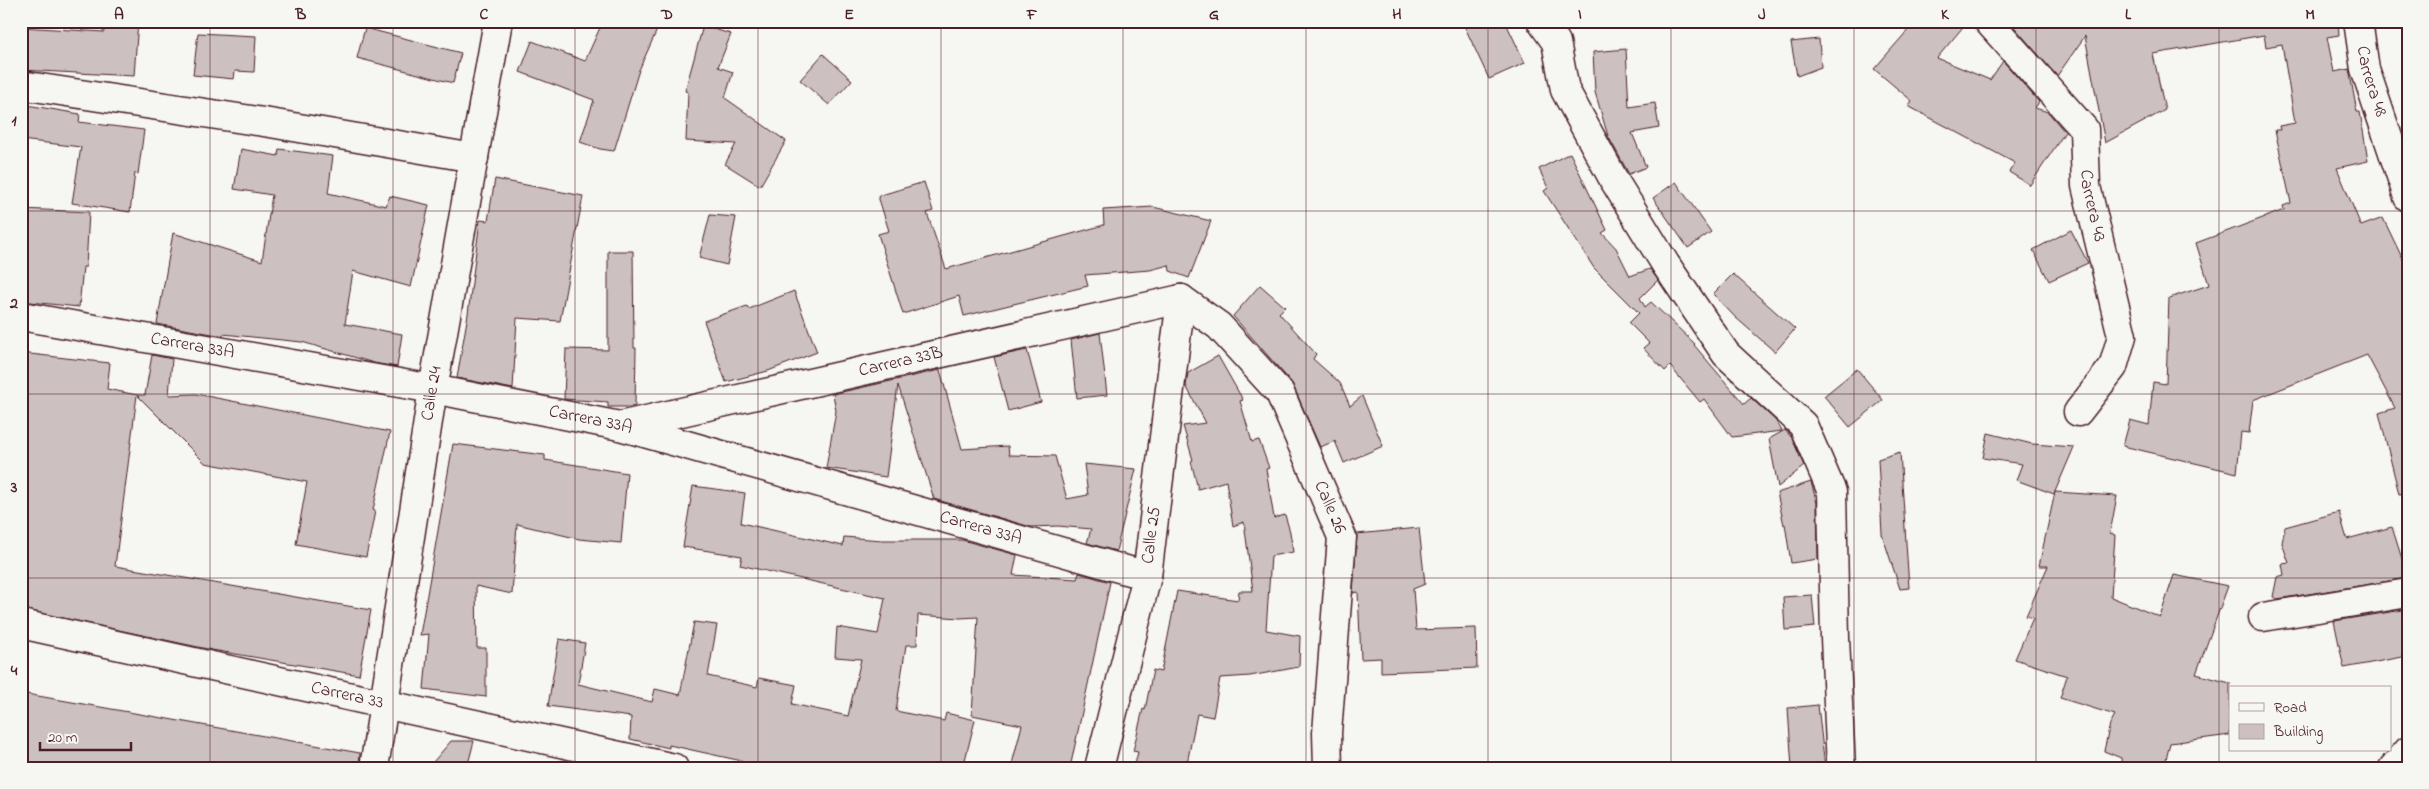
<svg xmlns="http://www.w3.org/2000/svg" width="2429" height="789" font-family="'Indie Flower',sans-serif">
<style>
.building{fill:#ccc1c0;stroke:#4a1f2b}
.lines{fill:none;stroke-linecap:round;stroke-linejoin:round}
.minor-casing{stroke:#4a1f2b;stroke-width:31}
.minor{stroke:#f6f6f2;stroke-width:28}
.grid{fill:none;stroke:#4a1f2b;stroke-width:1;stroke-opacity:0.55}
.labels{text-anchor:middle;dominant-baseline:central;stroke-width:5;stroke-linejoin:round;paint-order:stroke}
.street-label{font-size:18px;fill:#4a1f2b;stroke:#f6f6f2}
.neatline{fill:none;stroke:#4a1f2b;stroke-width:2}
.grid-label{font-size:16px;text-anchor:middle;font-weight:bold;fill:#4a1f2b}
</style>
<rect width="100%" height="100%" fill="#f6f6f2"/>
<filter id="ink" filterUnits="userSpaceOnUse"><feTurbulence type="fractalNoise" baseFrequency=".02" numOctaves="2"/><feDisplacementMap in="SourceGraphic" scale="10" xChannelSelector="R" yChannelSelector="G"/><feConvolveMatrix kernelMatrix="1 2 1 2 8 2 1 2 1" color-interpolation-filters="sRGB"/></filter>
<g filter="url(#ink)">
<path class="building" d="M104,21H138L134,76L21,70V27L104,32Z
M603,21H661L639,70L614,151L600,149L580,142L594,100L520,72L532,41L585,61Z
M1462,21H1505L1525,63L1489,79Z
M1916,21H1968L1937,58L1990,80L2003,61L2039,102L2035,108L2048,112L2065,132L2030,185L2009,172L2015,163L1908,106L1912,101L1874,69Z
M2009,21H2338L2339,35L2327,37L2334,72L2349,69L2357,112H2360L2368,161L2337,168L2361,226L2383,218L2408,270V493L2399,494L2379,413L2395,408L2367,355L2253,400L2249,433L2241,432L2237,473L2123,446L2130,420L2149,425L2153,382L2166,384L2169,298L2209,285L2196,243L2284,210L2283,206L2291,203L2275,130H2280L2279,126L2295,123L2282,44L2266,47L2264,35L2153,54L2165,110L2105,143L2085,36L2057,76Z
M703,26L731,34L718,67L733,72L725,98L786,141L760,186L725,164L736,144L686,141L688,92L685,91Z
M365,28L461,53L453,83L357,58Z
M198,33L256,36L254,72L235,71L234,79L193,75Z
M1819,39L1821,67L1797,76L1791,42Z
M1626,49L1629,107L1655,103L1659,128L1632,133L1646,167L1629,174L1608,136L1595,92L1593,52Z
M823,54L852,80L829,105L800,80Z
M21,104L80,114L79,122L144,130L138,174L135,173L130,212L72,203L81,147L21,140Z
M241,149L278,156L279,149L333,156L328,193L386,206L390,196L429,205L411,287L353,271L345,324L402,334L397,367L374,363L302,342L223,334V336L157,324L173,233L262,261L272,195L234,189Z
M1570,153L1607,230L1602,233L1616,248L1630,276L1650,269L1658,280L1640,298L1645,307L1651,302L1695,344L1694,345L1744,404L1751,398L1775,420L1782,431L1732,437L1704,399L1700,402L1670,366L1665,371L1643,348L1649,343L1629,323L1639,313L1594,268L1544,191L1548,188L1539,169Z
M495,179L583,196L560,321L517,318L513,389L457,378L468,314L480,220L488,221Z
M924,182L933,211L927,213L946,269L1104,225L1103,210L1153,207L1211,221L1189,278L1170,271L1169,265L1150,270L1085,275L1088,286L964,316L959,296L903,314L878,234L889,231L878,196Z
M1676,182L1711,232L1688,248L1653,198Z
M21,209L89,212L86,267H83L79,307L21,301Z
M710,215L736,217L727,265L699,258Z
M2071,230L2088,263L2049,281L2033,250Z
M608,251H633L634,348H636L635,406L631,407H608V402L564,399L566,349L608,350Z
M1733,274L1795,329L1775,352L1735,317L1713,294Z
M1260,285L1285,307L1279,313L1316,354L1313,359L1340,383L1350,406L1362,396L1383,446L1344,463L1335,441L1320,447L1292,383L1233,316Z
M794,291L817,352L768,371L726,382L704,321L747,306L749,309Z
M1100,333L1107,395L1077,398L1071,340Z
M1027,350L1041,402L1008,411L994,357Z
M21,353L110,363L107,389L137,395H145L152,355L172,359L169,395L196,394L390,432L373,510L375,511L366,557L296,544L307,482L205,463L137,395L115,566L371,610L359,675L212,650L21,609Z
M1218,356L1243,400L1240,401L1252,442L1259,440L1269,468L1266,469L1274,518L1285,515L1290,532L1293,552L1271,556L1266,630L1300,636L1299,667L1250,676L1220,678L1213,717L1197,714L1186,768H1134L1138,752L1133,751L1143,709L1145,710L1153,670L1161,672L1177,591L1238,600L1239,591H1253L1244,522L1233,526L1226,481L1198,489L1191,461L1193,460L1183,426L1206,423L1186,386L1188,373Z
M1857,369L1883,400L1850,427L1824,396Z
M940,370L962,449L1008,446L1009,455L1055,456L1067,499L1088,495L1084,464L1136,469L1116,551L1087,543L1091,529L1058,526L1031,527L934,499L898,385L886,477L826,468L836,411L833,394Z
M1785,430L1792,438L1804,466L1778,487L1769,439Z
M1988,433L2032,444L2074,447L2054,494L2016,480L2022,464L1983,458Z
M453,444L545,455V460L627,473L621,543L579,539L517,524L512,594L476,586L477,648H486V697L424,689L429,634L420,635Z
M1900,452L1909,588L1900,589L1882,534L1878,459Z
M1811,482L1817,503L1818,559L1791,563L1785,524L1784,525L1777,493Z
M693,486L745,493L741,523L843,546L844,537L882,540H962L1017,555L1013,575L1077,579L1079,573L1110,582L1070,768H1011L1022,725L972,715L978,617L960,618L918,615L917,645H906L896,711L944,721L946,713L975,720L963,768H755L742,765V761L669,745V748L630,739L631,717L548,706L559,639L585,643L578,684L652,702L655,689L680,695L694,622L717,625L708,676L757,687L759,678L796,685L792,704L848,716L861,659L835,657L837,627L878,634L885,598L740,565L742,556L683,547Z
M2055,492L2117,496L2110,533L2115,535L2111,597L2160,617L2174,575L2228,586L2196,674L2230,683V735L2170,743L2164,768H2122L2121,758L2104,751L2110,724L2115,715L2060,698L2067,676L2015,659L2033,618L2026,616L2048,566H2039Z
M2339,512L2347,539L2392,527L2408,578L2277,599L2273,597L2277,577L2284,575L2282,564L2289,563L2282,543L2285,527Z
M1419,528L1425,584L1413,589L1416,630L1476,628L1477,668L1381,672V658L1361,659L1358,592L1353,593L1357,534Z
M1812,595L1815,627L1785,630L1783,597Z
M2403,610L2408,634V656L2344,668L2334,621Z
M21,693L360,753L359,768H21Z
M1818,705L1825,768H1792L1788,708Z
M451,741H474L467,768H428Z"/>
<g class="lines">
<g class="minor-casing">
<g id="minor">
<path d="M1541,21L1556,42L1565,90L1615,182L1666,265L1726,354L1803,425L1832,492L1835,638L1841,768"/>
<path id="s1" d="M1988,21L2084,129L2086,186L2122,336L2113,367L2078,412"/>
<path id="s2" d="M2358,21L2365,69L2408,197"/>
<path d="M21,85L270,123L474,158"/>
<path id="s3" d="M1181,299L1219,326L1280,393L1342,537L1327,733L1328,768"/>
<path id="s4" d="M21,316L433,389L620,426L1147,576"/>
<path id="s5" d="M624,425L1181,299"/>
<path d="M2263,617L2408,593"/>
<path id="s6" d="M21,624L674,768"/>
<path id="s7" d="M374,768L433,389L498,21"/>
<path id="s8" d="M1099,768L1147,576L1181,299"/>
<path d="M2393,768L2408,751"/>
</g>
</g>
<use href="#minor" class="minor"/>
</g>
</g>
<path class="grid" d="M210,21V768M393,21V768M575,21V768M758,21V768M941,21V768M1123,21V768M1306,21V768M1488,21V768M1671,21V768M1854,21V768M2036,21V768M2219,21V768M21,211H2408M21,394H2408M21,578H2408"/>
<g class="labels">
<g class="street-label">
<text stroke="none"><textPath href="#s2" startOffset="62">Carrera 48</textPath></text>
<text stroke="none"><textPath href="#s1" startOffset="222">Carrera 43</textPath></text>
<text stroke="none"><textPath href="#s4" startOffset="174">Carrera 33A</textPath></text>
<text stroke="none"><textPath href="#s5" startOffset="284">Carrera 33B</textPath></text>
<text stroke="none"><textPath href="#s7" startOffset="379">Calle 24</textPath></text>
<text stroke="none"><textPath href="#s4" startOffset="579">Carrera 33A</textPath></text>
<text stroke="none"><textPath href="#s3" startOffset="262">Calle 26</textPath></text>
<text stroke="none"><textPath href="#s4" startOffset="984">Carrera 33A</textPath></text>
<text stroke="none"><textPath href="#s8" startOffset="239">Calle 25</textPath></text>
<text stroke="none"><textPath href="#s6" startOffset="334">Carrera 33</textPath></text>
</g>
</g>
<rect width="2429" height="789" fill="none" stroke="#f6f6f2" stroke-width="55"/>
<rect x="2229" y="686" width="162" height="65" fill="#f6f6f2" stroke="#b1a0a2"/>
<rect x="2239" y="703" width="25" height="8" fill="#f6f6f2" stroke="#b1a0a2"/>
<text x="2274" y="712" font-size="15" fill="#4a1f2b">Road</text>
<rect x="2239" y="724" width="25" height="15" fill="#ccc1c0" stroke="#b1a0a2"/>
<text x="2274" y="736" font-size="15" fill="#4a1f2b">Building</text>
<path d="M40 742v8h91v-8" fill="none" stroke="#4a1f2b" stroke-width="2.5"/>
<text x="48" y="742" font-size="15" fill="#4a1f2b" stroke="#f6f6f2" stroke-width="4" paint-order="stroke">20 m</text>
<rect x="28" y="28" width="2374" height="734" class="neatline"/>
<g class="grid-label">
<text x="119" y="19">A</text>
<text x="301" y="19">B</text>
<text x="484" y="19">C</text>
<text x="667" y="19">D</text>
<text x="849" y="19">E</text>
<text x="1032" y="19">F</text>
<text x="1214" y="19">G</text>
<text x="1397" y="19">H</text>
<text x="1580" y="19">I</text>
<text x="1762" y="19">J</text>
<text x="1945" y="19">K</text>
<text x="2128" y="19">L</text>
<text x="2310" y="19">M</text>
<text x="14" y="125">1</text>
<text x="14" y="308">2</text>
<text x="14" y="492">3</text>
<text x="14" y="675">4</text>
</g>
</svg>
